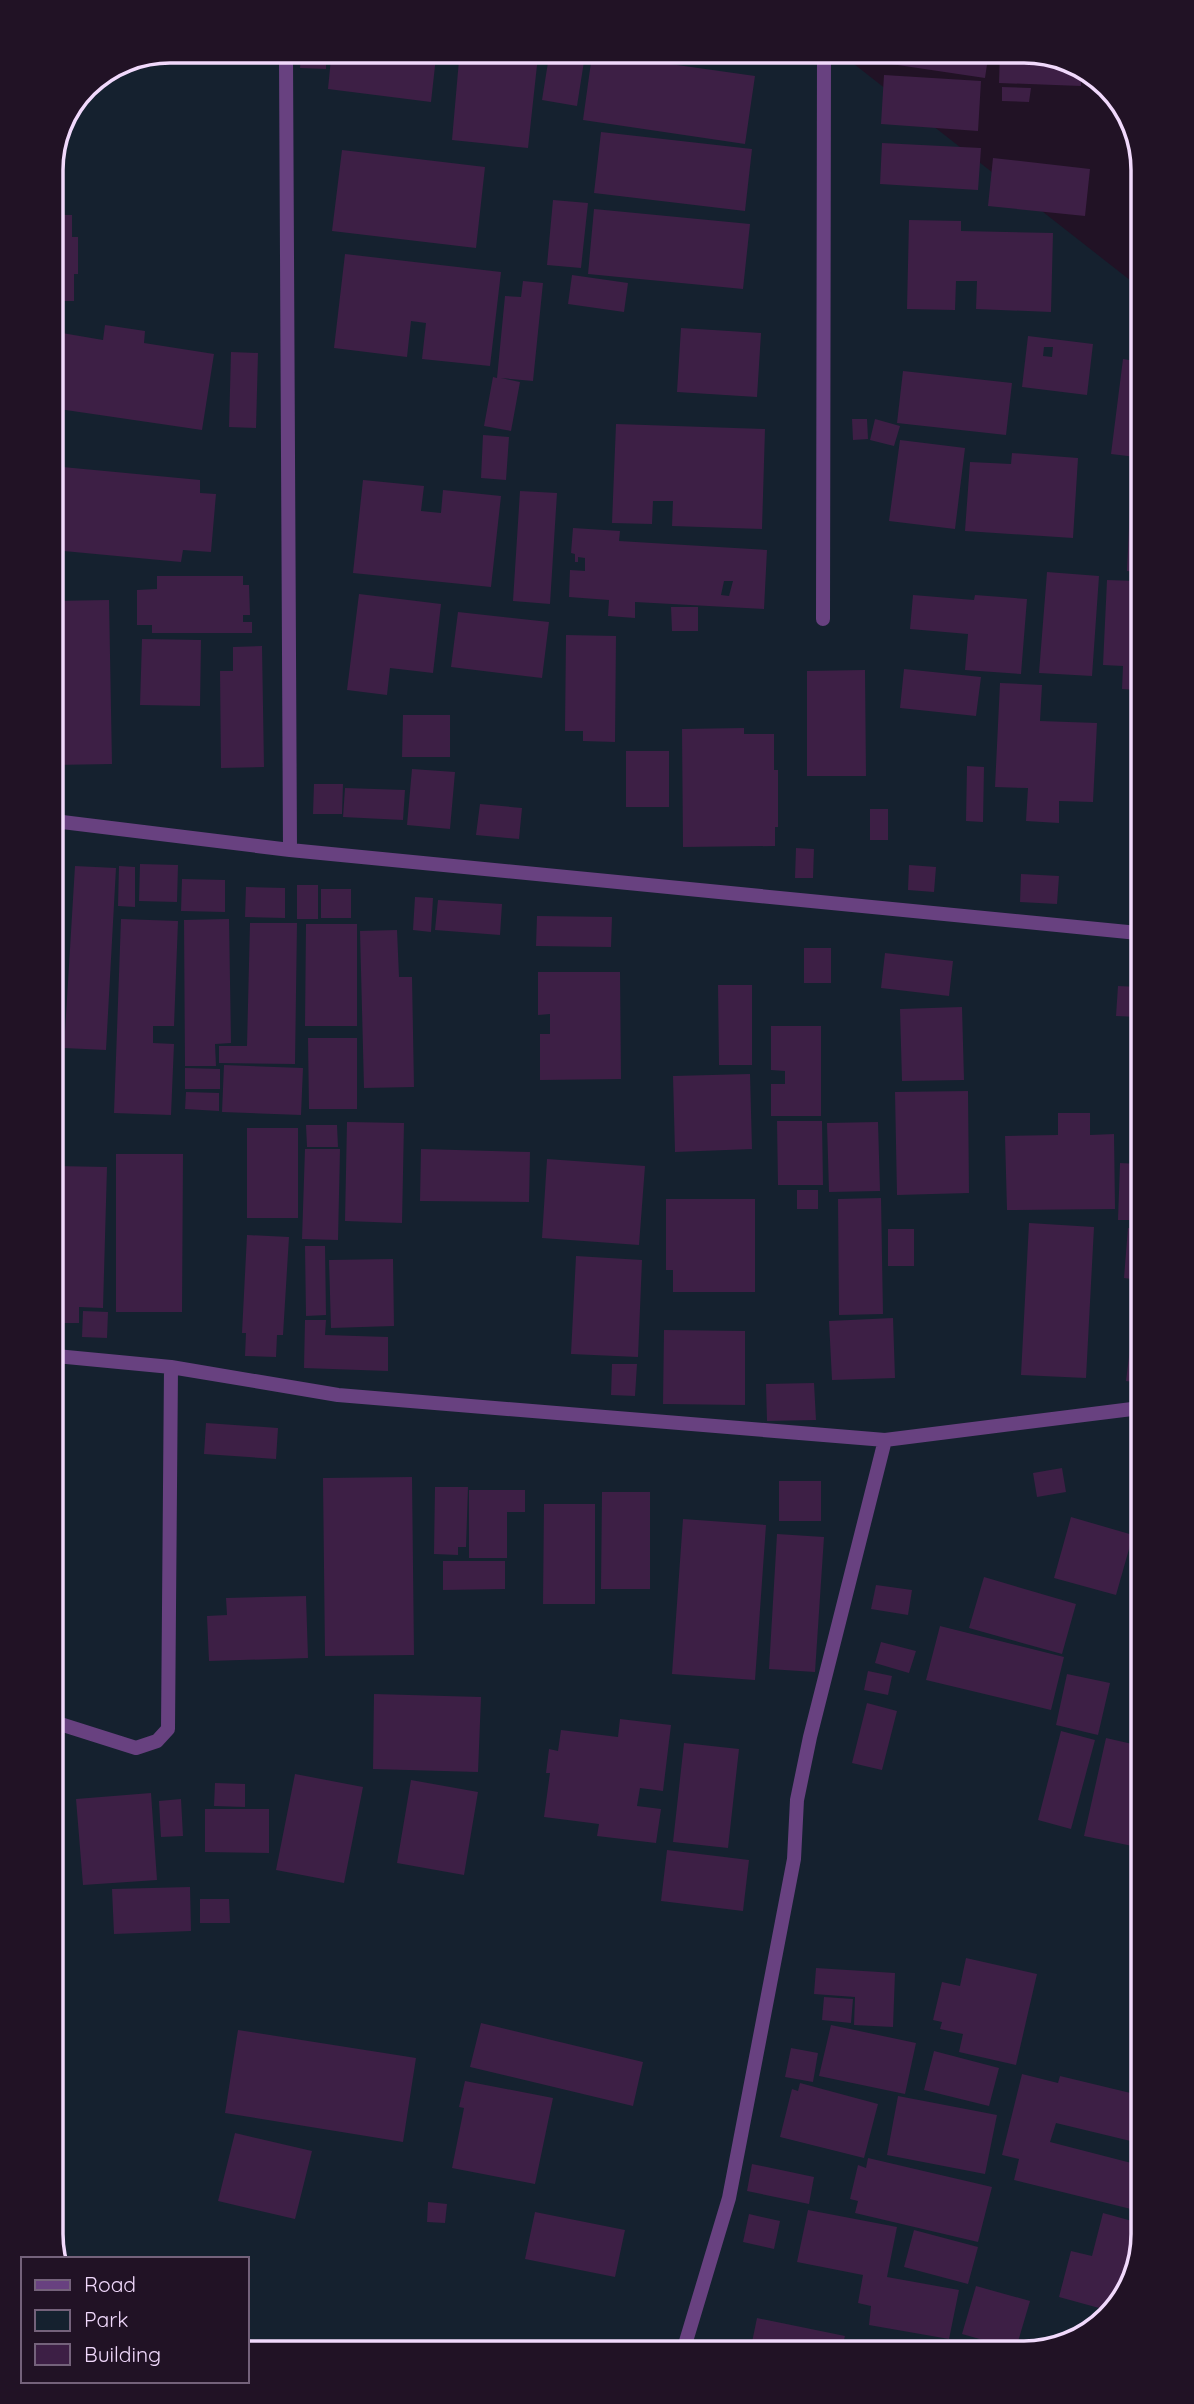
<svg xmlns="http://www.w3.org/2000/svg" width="1194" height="2404" font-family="Quicksand,sans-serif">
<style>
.green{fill:#15212f}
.building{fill:#3d1f45;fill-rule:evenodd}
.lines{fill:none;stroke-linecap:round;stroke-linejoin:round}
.minor{stroke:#684180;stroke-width:14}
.rim{fill:none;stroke:#f1d9fc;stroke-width:3.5}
</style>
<rect width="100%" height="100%" fill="#211225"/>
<path class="green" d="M840,53L1135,284L1143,2235L1123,2301L1069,2344L247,2352V2259H60L51,162L86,85L125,60Z"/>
<path class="building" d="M989,51L985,78L891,64L893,52Z
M1000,51H1032L1081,69V86L999,83Z
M585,55L577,106L542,100L549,56Z
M592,55H606L755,76L745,144L583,120Z
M497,56H538L528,148L452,140L459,60L496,64Z
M436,57L431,102L328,89L331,58Z
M301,58H326V69L300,68Z
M884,75L981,81L978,131L881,124Z
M1002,87L1031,88L1029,102L1002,101Z
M601,132L752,149L745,211L594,193Z
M882,143L981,148L978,190L880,184Z
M342,150L485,167L476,248L332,231Z
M993,158L1090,169L1085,216L988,206Z
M553,200L588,203L581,268L547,265Z
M594,209L750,224L743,289L588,274Z
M51,215H72V237H78V274H74V301H52Z
M909,220L961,221V231L1053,233L1051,312L976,309L977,281H956L955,310L907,309Z
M345,254L501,272L490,366L422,359L426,323L411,321L407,357L334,348Z
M572,275L628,283L624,312L568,304Z
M523,281L543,283L533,381L501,378L520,382L511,431L484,426L493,377L497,378L505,296L521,297Z
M105,325L145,331L144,343L214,354L202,430L52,408L62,333L103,340Z
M681,328L761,333L757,397L677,392Z
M1028,336L1093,344L1087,395L1022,387ZM1044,347H1053L1052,357L1043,356Z
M231,352L258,353L256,428L229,427Z
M1123,359L1135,361L1136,457L1111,454Z
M903,371L1012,383L1006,435L897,423Z
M852,419H867L868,439L853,440Z
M875,419L900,426L894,446L870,440Z
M616,424L765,429L762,529L672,526L673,501H653L652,524L612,523Z
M483,435L509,437L506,480L481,478Z
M900,440L965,448L955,529L889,521Z
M1012,453L1078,458L1073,538L965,531L970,462L1011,464Z
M52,466L200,480V493L216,494L211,552L183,550L181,562L53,550Z
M363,480L424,486L421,511L441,513L443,490L501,496L491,587L353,573Z
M1131,484H1136V572L1127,571Z
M520,491L557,493L550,604L513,601Z
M573,528L620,531L619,541L767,550L764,609L635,602V618L608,616L609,600L569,597L570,570L585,571V558L578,557V562H575V554L571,553ZM724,581H733L729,596L721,595Z
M1047,572L1099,576L1092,676L1039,673Z
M157,576H243V585H249L250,615H243V622H252V633H152V625H137V590L157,589Z
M1107,580L1136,581L1137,690L1122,689L1123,666L1103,665Z
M359,594L441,604L433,673L390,668L387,695L347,690Z
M913,595L974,600L975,595L1027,599L1021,674L965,670L968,634L910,629Z
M109,600L112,764L53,765V601Z
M671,607H698V631H672Z
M458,612L549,622L542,678L451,667Z
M566,635L616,636L615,742L583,741V731H565Z
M142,639L201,640L200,706L140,705Z
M262,646L264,767L221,768L220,671H233V647Z
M904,669L981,677L976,716L900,708Z
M865,670L866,776H807V671Z
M1000,683L1042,685L1040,721L1097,723L1093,802L1059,801V823L1026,821L1028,788L995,787Z
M403,715H450V757H402Z
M744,728V734H774V770H778V827H775V846L683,847L682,729Z
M626,751H669V807H626Z
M967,766L984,767L983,822L966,821Z
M412,769L455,772L450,829L407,825Z
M314,784H343L342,814H313Z
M345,788L405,790L403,820L343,817Z
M480,804L522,808L519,839L476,835Z
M870,809H888V840H870Z
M796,848L814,849L813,878H795Z
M140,864L178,865L177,902L139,901Z
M909,865L936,867L934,892L908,890Z
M75,866L116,868L106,1050L64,1048Z
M119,866L135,867V907L118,906Z
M1021,874L1059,876L1057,904L1020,902Z
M182,879L225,880V912L181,911Z
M297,885H318V919H297Z
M246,887L285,888V918L245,917Z
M321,889H351V918H321Z
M415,897L433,898L431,932L413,930Z
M438,900L502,904L500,935L435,930Z
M537,916L612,917L611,947L536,946Z
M121,919L178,921L174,1026H153V1043L174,1044L171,1115L114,1113Z
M229,919L231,1043L215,1044L216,1066H185L184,920Z
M250,923H297L295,1064L219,1063V1046H247Z
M306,924H357V1026H305Z
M397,930L399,977H412L414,1087L364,1088L360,931Z
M804,948H831V983H804Z
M885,953L953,961L949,996L881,988Z
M538,972H620L621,1079L540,1080V1034H550V1014L538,1015Z
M718,985H752V1065H719Z
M1118,986L1138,987V1017L1116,1016Z
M962,1007L964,1080L902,1081L900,1009Z
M771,1026H821V1116H771V1084H785V1071L771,1070Z
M308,1038H357V1109H309Z
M224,1065L303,1068L301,1115L222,1112Z
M185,1068L220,1069V1089H185Z
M750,1074L752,1149L675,1152L673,1076Z
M968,1091L969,1193L897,1195L895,1092Z
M186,1092L219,1093V1111L185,1109Z
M1058,1113H1090V1135L1114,1134L1115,1209L1007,1210L1005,1136L1058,1135Z
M777,1121H822L823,1185H778Z
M347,1122L404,1123L402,1223L345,1221Z
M878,1122L880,1191L829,1192L827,1123Z
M306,1125H337L338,1147H307Z
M247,1128H298V1218H247Z
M305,1149H340L338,1240L302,1239Z
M421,1149L530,1152L529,1202L420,1201Z
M116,1154H183L182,1312H116Z
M547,1159L645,1166L639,1245L542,1238Z
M1120,1163L1139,1164V1220H1118Z
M56,1166L107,1167L103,1308L79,1307V1323H56Z
M797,1190H818V1209H797Z
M881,1198L883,1314L839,1315L838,1199Z
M666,1199H755V1292H673V1270H666Z
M1029,1223L1094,1227L1086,1378L1021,1375Z
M1128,1228L1139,1229V1280L1124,1278Z
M888,1229H914V1266H888Z
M247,1235L289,1237L283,1335H277L276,1357L245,1356L246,1333H242Z
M305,1246H325L326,1315L306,1316Z
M576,1256L642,1260L638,1357L571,1354Z
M393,1259L394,1326L331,1328L329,1260Z
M1138,1284H1139L1140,1383L1126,1381Z
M83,1311L108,1312L107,1338L82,1337Z
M893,1318L895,1378L832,1380L829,1321Z
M305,1320H326L325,1335L388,1337V1371L304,1368Z
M664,1330L745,1331V1405L663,1404Z
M612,1364H637L635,1396L611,1395Z
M814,1383L816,1420L767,1421L766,1384Z
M206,1423L278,1428L276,1459L204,1454Z
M1062,1468L1066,1492L1037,1497L1033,1473Z
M412,1477L414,1655L325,1656L323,1478Z
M779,1481H821V1521H779Z
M435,1487H468L466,1547H458V1555L434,1554Z
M469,1490H525V1512H507V1558H469Z
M602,1492H650V1589H601Z
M544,1504H595V1604H543Z
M1071,1517L1133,1535L1116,1595L1054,1578Z
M683,1519L766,1525L755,1680L672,1674Z
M777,1534L824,1537L815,1672L769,1669Z
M443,1561H505V1589L443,1590Z
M984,1577L1076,1604L1062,1654L969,1628Z
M876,1585L912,1590L908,1615L871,1609Z
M306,1596L308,1658L209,1661L207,1616L227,1615L226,1598Z
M940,1626L1064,1657L1051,1710L926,1680Z
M881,1642L916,1651L909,1673L875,1663Z
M868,1671L892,1676L888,1695L864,1690Z
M1067,1674L1110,1683L1098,1735L1056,1725Z
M374,1694L481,1697L478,1772L373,1769Z
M867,1703L897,1711L882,1770L852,1763Z
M620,1719L671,1725L663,1791L640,1788L637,1806L661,1809L656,1843L597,1836L599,1824L544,1817L550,1773H546L549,1749L558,1751L561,1730L618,1737Z
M1061,1731L1095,1740L1071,1829L1038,1820Z
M1106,1738L1141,1746L1142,1848L1084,1836Z
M684,1743L739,1749L728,1848L673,1842Z
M295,1774L363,1787L344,1883L276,1870Z
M411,1780L478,1792L464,1875L397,1863Z
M215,1783L245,1784V1807L214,1806Z
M151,1793L157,1880L83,1885L76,1799Z
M181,1799L183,1836L161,1837L159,1801Z
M205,1809H269V1853L205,1852Z
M667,1850L749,1860L743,1911L661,1901Z
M190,1887L191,1931L114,1934L112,1889Z
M200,1899H229L230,1923H200Z
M1141,1899H1142V1939L1130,1935Z
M966,1958L1037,1974L1016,2065L959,2052L963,2034L940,2029L942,2022L933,2020L942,1982L960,1986Z
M816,1968L895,1973L893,2027L854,2025L855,1997L814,1994Z
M824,1997L853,1999L851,2023L822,2020Z
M481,2023L643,2062L633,2106L470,2067Z
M831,2025L916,2043L905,2094L819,2076Z
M238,2030L416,2058L403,2142L225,2113Z
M791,2048L818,2053L813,2082L785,2077Z
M934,2051L999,2068L989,2106L924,2090Z
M1022,2074L1058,2083L1060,2076L1143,2096V2144L1056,2123L1050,2142L1143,2166V2212L1014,2180L1019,2159L1002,2155Z
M465,2081L553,2098L535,2184L452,2168L464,2108L459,2107Z
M800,2083L878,2104L864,2158L780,2137L792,2089L798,2091Z
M898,2096L997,2115L985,2174L887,2155Z
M235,2133L312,2151L295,2219L218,2201Z
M868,2158L992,2187L978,2242L855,2213L858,2201L850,2199L858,2165L866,2168Z
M752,2164L814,2177L809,2204L747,2191Z
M428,2202L447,2204L445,2223L427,2222Z
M808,2210L897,2227L887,2277L959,2290L949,2339L869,2325L871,2306L858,2303L863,2275L797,2262Z
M535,2212L625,2230L615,2277L525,2259Z
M1103,2213L1143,2224V2235L1123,2301L1110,2311L1059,2297L1071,2251L1092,2256Z
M749,2214L780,2221L774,2249L743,2242Z
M914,2230L978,2247L968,2284L904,2267Z
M976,2286L1030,2301L1017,2345H1001L962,2334Z
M757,2318L845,2336L842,2347H751Z"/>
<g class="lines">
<path class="minor" d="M286,58L290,850
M823,619L824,53
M54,821L290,850L1138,933
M56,1356L171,1367L338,1395L885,1440L1140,1408
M57,1723L136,1748L157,1741L168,1729L171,1367
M684,2348L729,2198L794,1859L797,1800L810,1737L885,1440"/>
</g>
<path d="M0 0H1194V2404H0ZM170 63H1024A107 107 0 0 1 1131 170V2234A107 107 0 0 1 1024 2341H170A107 107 0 0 1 63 2234V170A107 107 0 0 1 170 63Z" fill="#211225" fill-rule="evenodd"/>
<path class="rim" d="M170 63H1024A107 107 0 0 1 1131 170V2234A107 107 0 0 1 1024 2341H170A107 107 0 0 1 63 2234V170A107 107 0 0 1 170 63Z"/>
<rect x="21" y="2257" width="228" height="126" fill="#211225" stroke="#74627b" stroke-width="2"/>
<rect x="35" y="2280" width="35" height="10" fill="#684180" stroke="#74627b" stroke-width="2"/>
<text x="84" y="2292" font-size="21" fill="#f1d9fc">Road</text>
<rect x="35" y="2310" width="35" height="21" fill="#15212f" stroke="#74627b" stroke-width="2"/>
<text x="84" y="2327" font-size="21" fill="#f1d9fc">Park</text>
<rect x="35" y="2344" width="35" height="21" fill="#3d1f45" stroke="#74627b" stroke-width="2"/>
<text x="84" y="2362" font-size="21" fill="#f1d9fc">Building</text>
</svg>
